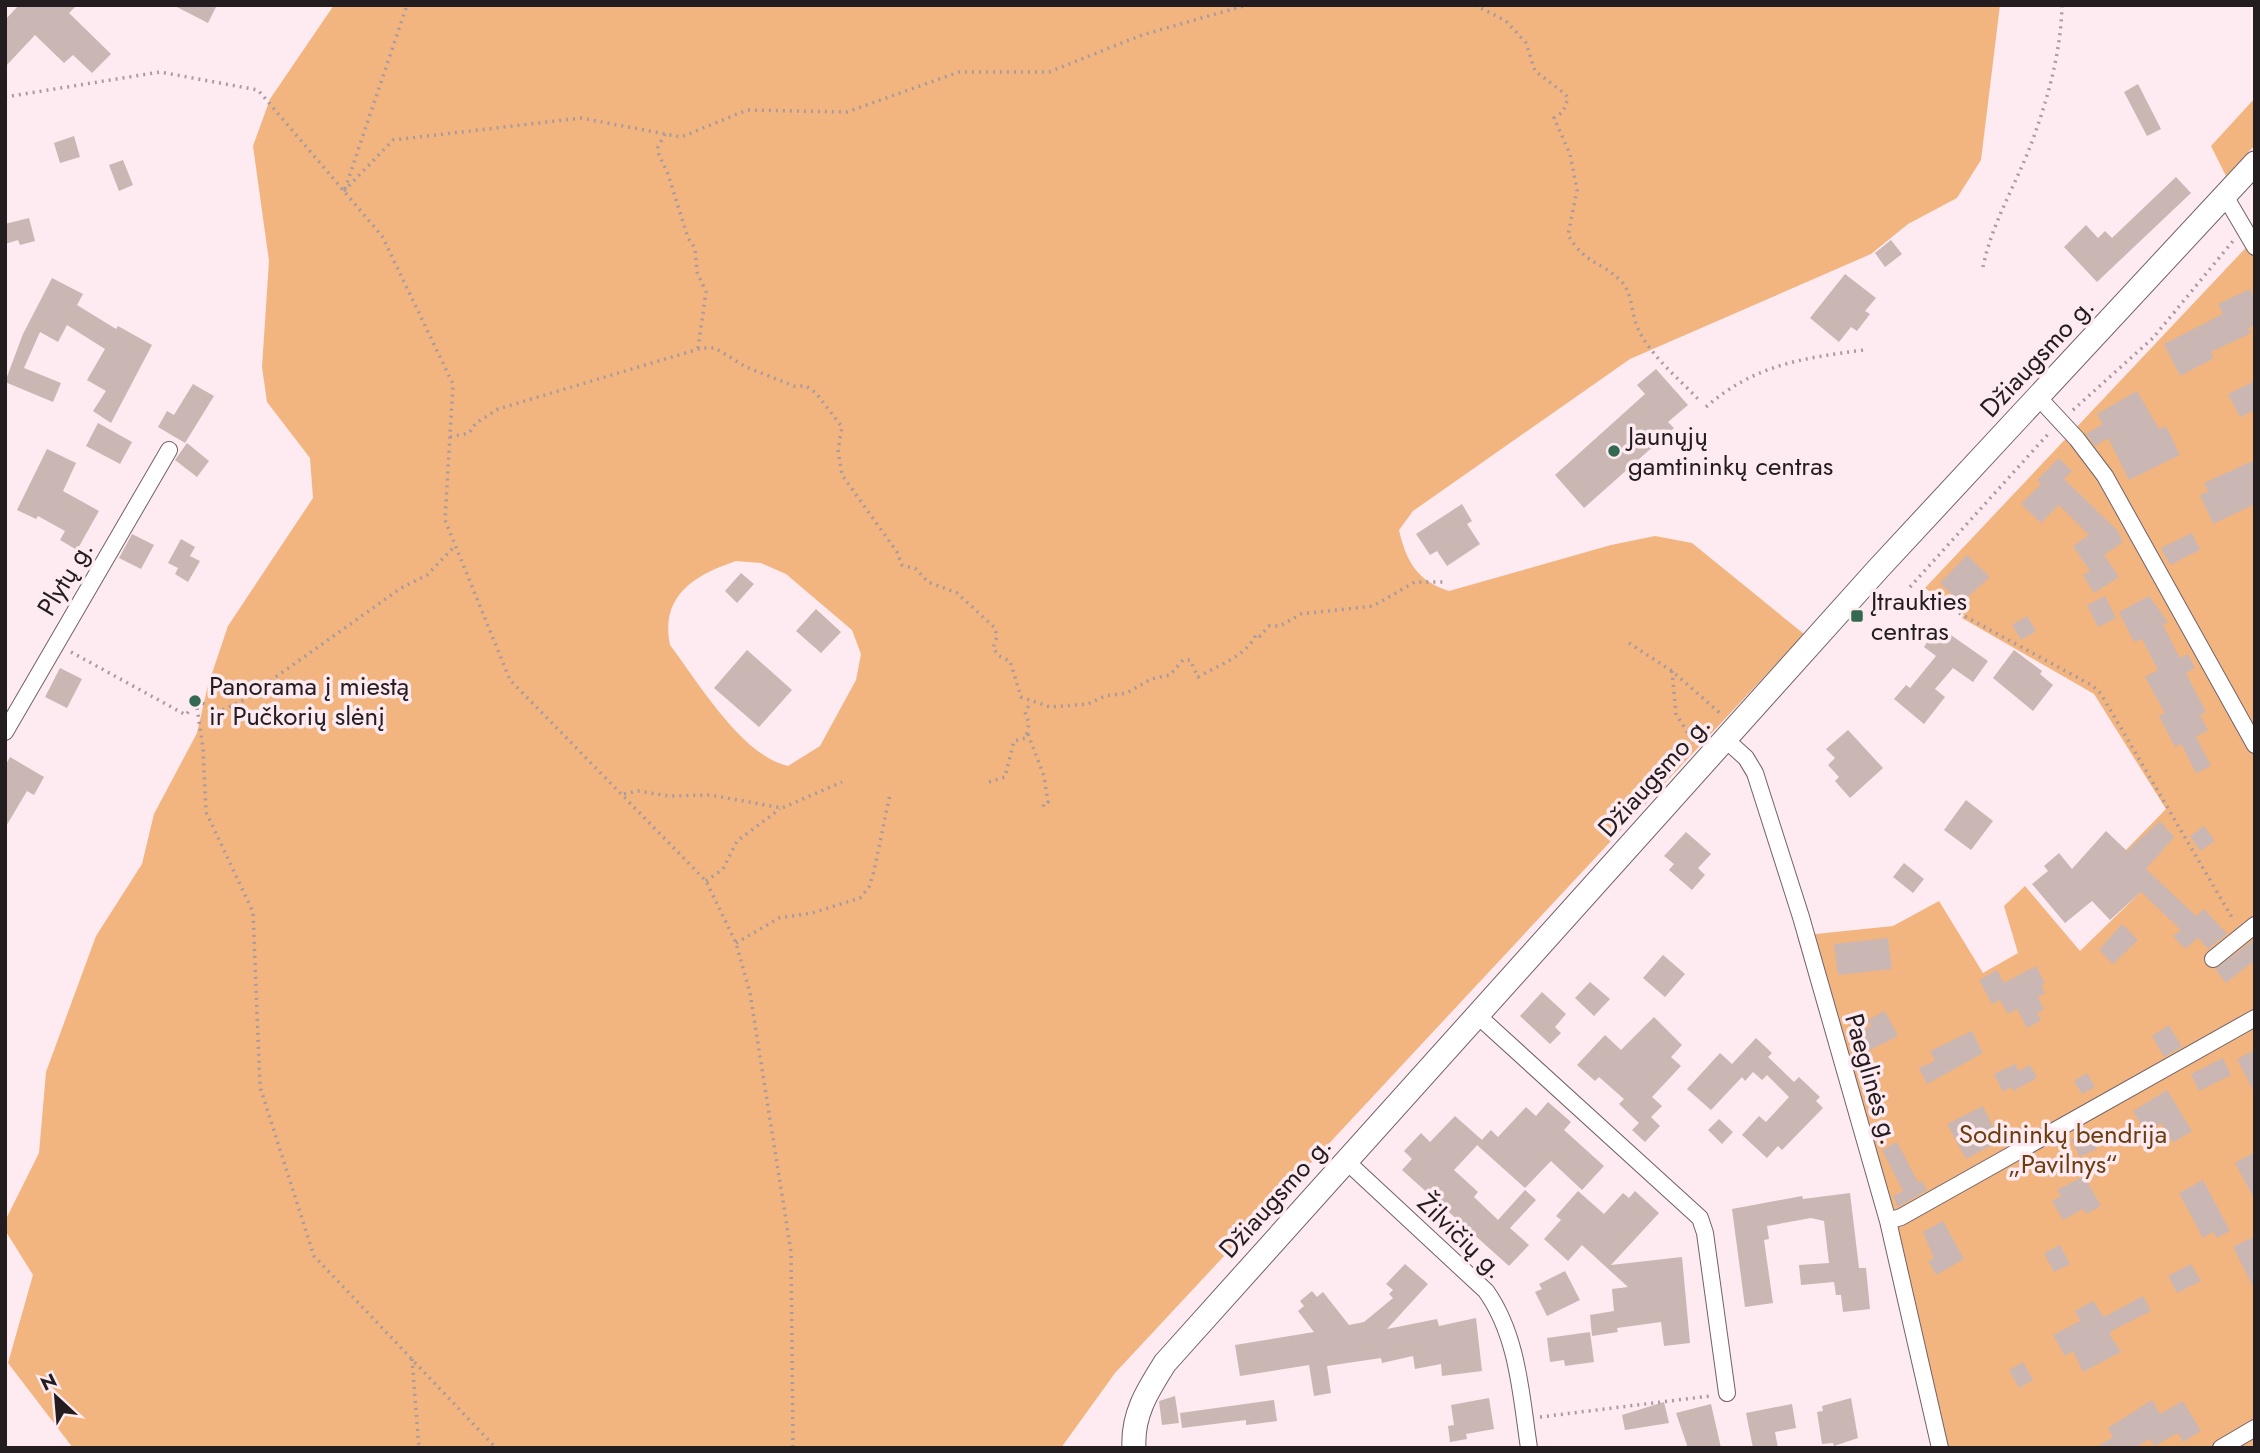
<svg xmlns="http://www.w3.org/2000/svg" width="2260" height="1453" font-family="Jost,sans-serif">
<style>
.green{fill:#f2b580;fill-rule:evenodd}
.building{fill:#cab6b3}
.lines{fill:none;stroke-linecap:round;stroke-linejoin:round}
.street-casing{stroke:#726268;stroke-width:18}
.secondary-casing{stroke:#726268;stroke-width:25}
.path{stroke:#a89a9f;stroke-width:3.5;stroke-dasharray:2 5;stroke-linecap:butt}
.street{stroke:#fff;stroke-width:16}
.secondary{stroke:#fff;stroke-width:23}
.poi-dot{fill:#326950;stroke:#feeaf1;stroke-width:2.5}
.labels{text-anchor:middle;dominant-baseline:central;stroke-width:7;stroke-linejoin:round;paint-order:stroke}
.street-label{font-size:26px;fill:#231d1f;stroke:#feeaf1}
.poi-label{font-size:26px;fill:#231d1f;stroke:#feeaf1;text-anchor:start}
.park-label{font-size:26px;fill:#6b3e0f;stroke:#feeaf1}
</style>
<rect width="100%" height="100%" fill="#feeaf1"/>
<path class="green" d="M334,5H2000L1981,160L1957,198L1908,224L1871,254L1630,359L1413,511L1399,530C1406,561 1417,581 1449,591L1611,545L1655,536L1692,543L1804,634L1115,1373L1061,1448H73L8,1363L33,1275L5,1230V1221L39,1153L46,1072L96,936L142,864L154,814L197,733L208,685L228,626L313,498L310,458L267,402L262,367L269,261L253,146L270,99ZM736,561L761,563L786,574L852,630L861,654L856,680L820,746L788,766C742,756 698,682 670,645C660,596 694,575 736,561Z
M2255,98V145L2226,176L2211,146Z
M2255,238V1448H1934L1887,1239L1797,936L1893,926L1939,901L1983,973L2018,953L2004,906L2025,886L2080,951L2154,879L2124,852L2166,809L2094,694L1962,618L1964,615L1925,588Z"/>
<path class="building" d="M19,5H77L69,13L111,54L92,73L73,55L64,63L35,35L5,67V20Z
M173,5H217L208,23Z
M2138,84L2161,129L2147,136L2124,92Z
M74,136L80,157L60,163L54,143Z
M123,160L133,185L119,191L109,165Z
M2176,177L2191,193L2097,282L2064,247L2086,225L2098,238L2105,231L2112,238Z
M29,218L35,241L20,245L18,240L5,244V224Z
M1891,240L1902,254L1885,267L1875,253Z
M1845,274L1876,298L1865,311L1870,314L1857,331L1851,327L1839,342L1810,318Z
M52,278L83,294L77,305L116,329L118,326L152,345L111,423L93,411L106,391L87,380L105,349L67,325L58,342L40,332L24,368L61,383L53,402L5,382L23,334Z
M2250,289L2255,300V325L2248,328L2251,333L2211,352L2214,358L2180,376L2164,344L2223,314L2218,304Z
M1656,369L1688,405L1668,422L1674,428L1584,508L1555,475L1645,394L1637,385Z
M2255,381V410L2240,417L2228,394Z
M193,384L214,396L185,443L158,427L167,411L174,415Z
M2137,391L2159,429L2166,426L2180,455L2129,480L2108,438L2095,446L2086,434L2103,424L2097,414Z
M98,423L132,442L120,464L86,446Z
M187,443L209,461L197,477L175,460Z
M47,449L76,463L63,491L99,511L77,550L60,540L65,531L38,516L36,519L17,510Z
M2059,458L2072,471L2064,479L2118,531L2123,542L2104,555L2119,577L2094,593L2083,575L2090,571L2073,546L2089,535L2059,505L2041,523L2021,504L2041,484L2037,480Z
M2255,460V504L2213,524L2200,495L2208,491L2204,483Z
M1462,504L1472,521L1467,524L1480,544L1447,566L1437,551L1430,555L1416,534Z
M2192,533L2200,550L2170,565L2161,548Z
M132,534L154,545L141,569L119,558Z
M181,539L195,547L190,556L200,561L188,582L175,574L178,568L168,563Z
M1967,555L1990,577L1961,603L1940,583Z
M741,573L754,584L737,603L725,591Z
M2105,596L2116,618L2098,627L2087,605Z
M2149,596L2168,622L2163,625L2180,658L2188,654L2195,668L2186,673L2206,712L2200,715L2208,730L2196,737L2211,766L2196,773L2181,744L2175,747L2159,716L2165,713L2145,677L2158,670L2142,639L2134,642L2119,612Z
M816,609L841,632L821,653L796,631Z
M2027,616L2036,631L2021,640L2012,625Z
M1938,626L1988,661L1973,682L1953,668L1935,689L1945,697L1924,724L1894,699L1906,685L1910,688L1936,656L1924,647Z
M747,650L792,690L759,727L714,688Z
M2014,650L2042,671L2040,674L2053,685L2033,711L1993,678Z
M60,668L82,679L67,708L45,697Z
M1848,730L1883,768L1850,798L1835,781L1839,777L1828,765L1835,758L1826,749Z
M10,757L44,777L34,795L27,791L5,828V766Z
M1966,800L1993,821L1971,850L1944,830Z
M2160,821L2174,837L2146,869L2196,916L2204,909L2227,934L2208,949L2198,938L2185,949L2173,936L2181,930L2141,892L2110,920L2092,901L2065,923L2032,884L2048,871L2044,866L2059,853L2072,869L2106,831L2127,851Z
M2204,826L2215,841L2200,851L2190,836Z
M1686,832L1711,854L1698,868L1705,875L1692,890L1669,870L1674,864L1664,856Z
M1904,863L1924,879L1913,893L1893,877Z
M2122,924L2138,940L2113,964L2099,950Z
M1888,938L1892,969L1838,975L1834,944Z
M2255,939V960L2226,983L2215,969Z
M1663,955L1685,974L1665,997L1643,978Z
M2036,966L2045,983L2041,986L2045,993L2038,997L2044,1009L2037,1013L2041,1020L2027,1028L2017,1009L2008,1014L2000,1000L1992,1004L1979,980L1997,970L2004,983Z
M1590,982L1610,999L1594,1016L1575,998Z
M1542,992L1566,1014L1555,1027L1561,1033L1550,1044L1520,1016Z
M1885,1011L1898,1036L1862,1054L1852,1035L1871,1026L1868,1020Z
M1654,1017L1682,1045L1671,1057L1681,1066L1652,1097L1662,1106L1651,1117L1660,1126L1645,1142L1632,1130L1639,1123L1619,1104L1624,1099L1599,1077L1595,1081L1577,1065L1605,1035L1621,1050Z
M2169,1025L2182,1047L2164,1057L2152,1036Z
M1972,1031L1983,1053L1927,1084L1919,1068L1935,1061L1930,1051Z
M1756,1038L1772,1053L1768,1057L1794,1082L1799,1077L1820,1097L1816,1101L1823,1108L1782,1150L1778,1146L1767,1158L1742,1135L1759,1116L1766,1122L1789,1097L1767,1075L1762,1080L1753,1072L1745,1081L1742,1077L1711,1110L1687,1089L1720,1053L1732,1064Z
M2255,1050V1094L2237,1059Z
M2223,1058L2231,1075L2199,1091L2191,1074Z
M2015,1064L2019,1071L2030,1065L2037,1078L2013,1091L2011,1087L2003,1092L1994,1074Z
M2087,1073L2095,1087L2082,1094L2074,1081Z
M2167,1090L2192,1131L2173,1143L2161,1123L2146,1133L2133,1111Z
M1548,1102L1571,1122L1564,1130L1604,1166L1582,1190L1551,1161L1525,1188L1477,1145L1491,1130L1498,1137L1526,1107L1536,1116Z
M1983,1106L2000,1141L1966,1159L1947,1124Z
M1455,1116L1482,1140L1454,1170L1478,1192L1474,1197L1498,1220L1525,1190L1536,1200L1510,1228L1529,1245L1509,1266L1402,1170L1412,1159L1404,1151L1421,1133L1430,1142Z
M1719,1119L1733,1132L1722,1144L1708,1130Z
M2087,1132L2097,1149L2080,1157L2071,1140Z
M1897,1142L1918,1182L1922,1181L1927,1190L1898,1207L1893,1196L1903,1191L1882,1150Z
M2255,1152V1200L2235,1163Z
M2084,1176L2101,1206L2086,1214L2083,1209L2063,1220L2052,1201L2061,1196L2057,1190Z
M2203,1180L2230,1231L2217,1238L2213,1232L2203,1238L2179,1193Z
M1578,1191L1604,1214L1623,1193L1629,1198L1635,1191L1659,1213L1611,1265L1682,1257L1690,1343L1664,1346L1661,1322L1617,1328L1618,1332L1592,1336L1590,1315L1614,1311L1612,1289L1628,1287L1582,1245L1568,1261L1544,1239L1561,1220L1556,1216Z
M1850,1193L1859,1268H1866L1870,1309L1843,1312L1841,1295H1836L1834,1282L1801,1285L1799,1265L1829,1263L1824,1221L1811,1218L1767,1226L1769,1239L1764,1240L1773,1303L1745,1307L1732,1209L1802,1196L1803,1199Z
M1943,1221L1964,1259L1936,1275L1928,1261L1934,1258L1923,1232Z
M2255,1236V1290L2233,1247Z
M2060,1245L2070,1264L2054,1272L2044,1253Z
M1405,1264L1428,1284L1387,1329L1437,1319L1439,1326L1476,1318L1482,1371L1442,1376L1441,1364L1415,1369L1413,1356L1382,1363L1381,1358L1327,1366L1331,1393L1314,1396L1309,1365L1240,1376L1235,1345L1314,1332L1298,1311L1304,1306L1300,1301L1312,1291L1317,1297L1323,1292L1349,1325L1364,1322L1393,1298L1389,1294L1393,1290L1386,1284Z
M2191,1264L2201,1281L2177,1293L2168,1276Z
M1565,1271L1580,1300L1547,1316L1535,1292L1542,1289L1539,1284Z
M2143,1296L2151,1311L2111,1331L2110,1335L2121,1352L2083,1372L2073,1351L2065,1356L2053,1335L2080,1321L2075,1311L2093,1301L2104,1317Z
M1590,1332L1594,1362L1565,1366L1564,1360L1550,1362L1547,1338Z
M2023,1362L2033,1380L2019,1388L2009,1370Z
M1175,1396L1179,1423L1162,1425L1159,1401Z
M1489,1398L1494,1429L1466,1434L1467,1439L1450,1442L1448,1426L1454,1425L1451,1405Z
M1851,1398L1858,1438L1834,1446L1833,1443L1822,1444L1817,1412L1823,1411L1822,1406Z
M1274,1400L1277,1421L1246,1425V1420L1182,1428L1180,1413Z
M2152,1400L2160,1414L2183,1401L2201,1431L2183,1442L2178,1433L2154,1446L2150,1439L2134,1448H2095L2113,1437L2108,1428Z
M1664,1402L1669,1423L1625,1430L1622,1415Z
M1711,1404L1721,1448H1688L1676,1413Z
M1792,1404L1796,1428L1775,1432L1778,1448H1753L1746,1413Z"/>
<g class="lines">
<g class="street-casing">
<path id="street" d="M2225,196L2255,247
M2038,397L2077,439L2105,476L2255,745
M5,732L169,450
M1725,739L1746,758L1755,773L1801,917L1888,1221L1940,1448
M2213,959L2255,925
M1476,1014L1700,1218L1705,1233L1727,1393
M1345,1160L1486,1291C1518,1336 1521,1395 1529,1448
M1888,1221L1901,1217L2255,1018
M2221,1448L2255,1428"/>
</g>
<g class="secondary-casing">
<path id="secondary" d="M1134,1448C1132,1414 1148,1390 1165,1363L1878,569L2255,163"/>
</g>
<path class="path" d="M1475,5L1506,21L1526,43L1535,71L1565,94L1568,98L1563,112L1554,118L1570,154L1577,190L1568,235C1587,266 1599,260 1620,280C1633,292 1631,314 1638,329C1651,356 1678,378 1698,399
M5,97L160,72L258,90L382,236L453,384L445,520L510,680L706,881L736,943L750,993L791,1252L793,1448
M665,134L658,147L659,155L668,174L688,238L695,248L697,272L706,292L698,348
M345,189L407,5
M344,191L393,140L581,118L681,137L747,110L847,112L959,72H1049L1142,35L1247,5
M1983,267C1992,223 2014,188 2030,147C2047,102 2061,53 2062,5
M1706,407C1754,365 1802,358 1864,350
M2073,410L2153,338L2233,241
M450,437L469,433L476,423L498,409L702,348H715L746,367L794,386H806L816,393L842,427L838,450L842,475L897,552L902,565L916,569L928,582L957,593L995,628L997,637L993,648L999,656L1010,661L1021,697L1050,707L1088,704L1105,696L1127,693L1151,679L1170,675L1183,660H1190L1198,677C1216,666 1248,656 1256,634L1260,636L1269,626H1280L1301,614L1373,606L1415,582H1445
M1910,587L2049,433
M1959,613L2093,686L2101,694L2234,921
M1629,643L1672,671L1721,714
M71,652L186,715L196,701
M1672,671L1676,714L1694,743
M196,701L203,748L206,812L253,912L260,1087L314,1256L496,1448
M196,701L222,710L242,701L401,588L427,575L454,547
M1028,734L1044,776L1048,802L1044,803L1043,809
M989,782L1005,777L1014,741L1026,738L1029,723L1025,712L1031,702
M624,794L638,791L669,796L710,795L782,808L842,782
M706,881L723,869L737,841L780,809
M736,943L779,918L812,913L860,898L869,887L874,871L890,794
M412,1359L419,1448
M1540,1417L1710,1396"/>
<use href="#street" class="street"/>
<use href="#secondary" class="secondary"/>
</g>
<g class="poi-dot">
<circle cx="1614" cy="451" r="7"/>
<rect x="1850" y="609" width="14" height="14" rx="3.5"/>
<circle cx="195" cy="701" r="7"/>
</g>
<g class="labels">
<g class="street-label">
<text transform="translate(2037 357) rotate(-47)">Džiaugsmo g.</text>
<text transform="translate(65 578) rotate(-59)">Plytų g.</text>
<text transform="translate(1654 776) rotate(-48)">Džiaugsmo g.</text>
<text transform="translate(1872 1079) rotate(74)">Paeglinės g.</text>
<text transform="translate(1275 1197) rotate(-48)">Džiaugsmo g.</text>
<text transform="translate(1461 1236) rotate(44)">Žilvičių g.</text>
</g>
<g class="poi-label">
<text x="1628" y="436">Jaunųjų<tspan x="1628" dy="30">gamtininkų centras</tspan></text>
<text x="1871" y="601">Įtraukties<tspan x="1871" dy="30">centras</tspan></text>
<text x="209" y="686">Panorama į miestą<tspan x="209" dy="30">ir Pučkorių slėnį</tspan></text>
</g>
<g class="park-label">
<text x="2063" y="1134">Sodininkų bendrija<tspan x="2063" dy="30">„Pavilnys“</tspan></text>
</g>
</g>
<rect width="2260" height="1453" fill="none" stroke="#231d1f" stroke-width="14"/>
<g transform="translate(56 1397) rotate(334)" stroke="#feeaf1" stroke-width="5" paint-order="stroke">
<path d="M0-5L12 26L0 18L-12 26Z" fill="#231d1f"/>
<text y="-10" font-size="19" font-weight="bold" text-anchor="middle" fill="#231d1f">N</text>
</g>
</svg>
